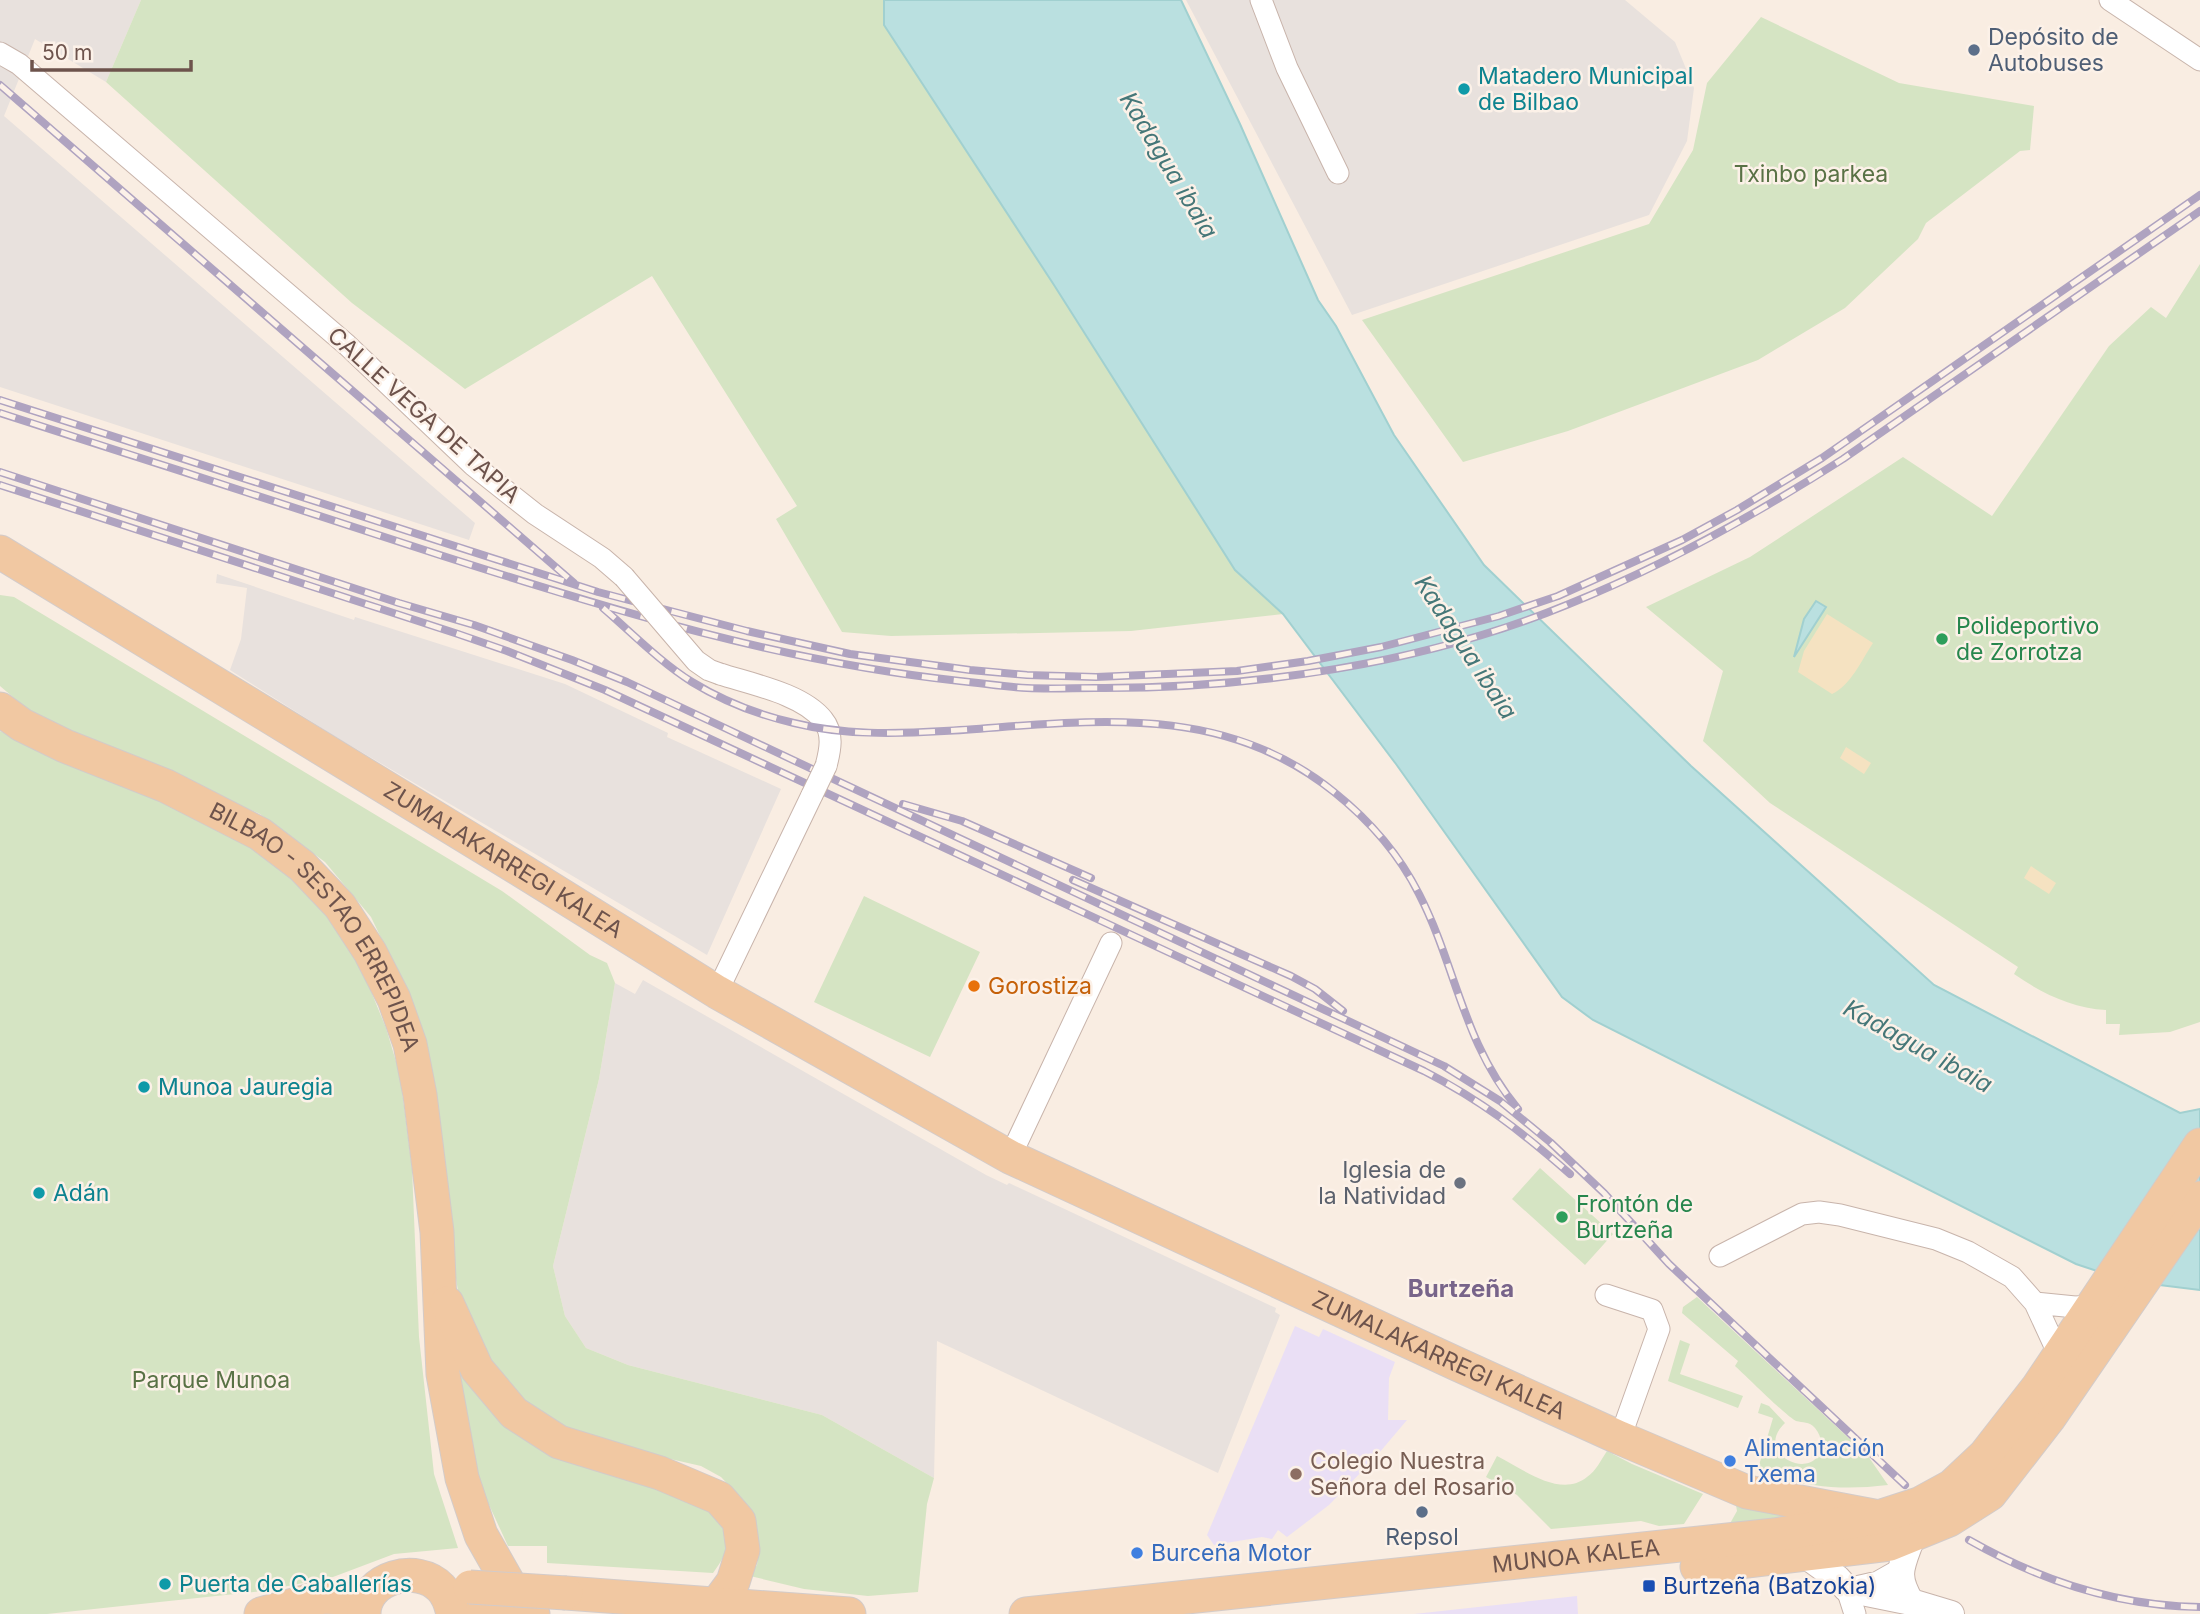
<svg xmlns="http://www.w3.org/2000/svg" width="2200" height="1614" font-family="Inter,sans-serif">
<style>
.industrial{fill:#e8e1dd}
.education{fill:#eadff5}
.green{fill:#d5e4c3}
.sand{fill:#f5e2c1}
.water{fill:#bae0e0;stroke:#a1d0d0;stroke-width:2}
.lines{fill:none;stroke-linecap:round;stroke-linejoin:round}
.minor-casing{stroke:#c8b4ab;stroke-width:23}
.tertiary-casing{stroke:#c8b4ab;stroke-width:28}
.primary-casing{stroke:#d3cbc9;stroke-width:35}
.minor{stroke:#fff;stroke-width:21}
.tertiary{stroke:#fff;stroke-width:26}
.primary{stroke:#f1c8a2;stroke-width:33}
.rail-casing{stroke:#afa3c0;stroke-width:8}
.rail{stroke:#fcf1e8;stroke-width:5;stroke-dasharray:16;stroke-linecap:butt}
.minor-bridge-casing{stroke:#c8b4ab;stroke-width:23;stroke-linecap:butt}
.primary-bridge-casing{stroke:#d3cbc9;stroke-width:35;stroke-linecap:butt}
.minor-bridge{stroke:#fff;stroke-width:21}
.primary-bridge{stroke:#f1c8a2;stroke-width:33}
.service-dot{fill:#5c6f8a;stroke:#fcf1e8;stroke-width:2.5}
.culture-dot{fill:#0f9aa8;stroke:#fcf1e8;stroke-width:2.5}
.leisure-dot{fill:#2e9e5b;stroke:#fcf1e8;stroke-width:2.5}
.food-dot{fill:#e8710a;stroke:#fcf1e8;stroke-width:2.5}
.worship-dot{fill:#6b7280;stroke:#fcf1e8;stroke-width:2.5}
.shop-dot{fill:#3f7fe0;stroke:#fcf1e8;stroke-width:2.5}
.education-dot{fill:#8d6e63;stroke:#fcf1e8;stroke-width:2.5}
.transit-dot{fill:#1a4fb4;stroke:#fcf1e8;stroke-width:2.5}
.labels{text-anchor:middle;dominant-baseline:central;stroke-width:5;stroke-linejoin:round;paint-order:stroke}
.service-label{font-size:23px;fill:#4e5e75;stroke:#fcf1e8;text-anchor:start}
.culture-label{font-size:23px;fill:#0d838f;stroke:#fcf1e8;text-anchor:start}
.park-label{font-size:23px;fill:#597245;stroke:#fcf1e8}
.street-label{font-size:23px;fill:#6d534c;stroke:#fcf1e8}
.leisure-label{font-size:23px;fill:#27864d;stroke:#fcf1e8;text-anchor:start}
.food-label{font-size:23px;fill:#c56008;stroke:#fcf1e8;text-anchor:start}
.worship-label{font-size:23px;fill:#5b616d;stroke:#fcf1e8;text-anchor:end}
.shop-label{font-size:23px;fill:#366cbe;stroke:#fcf1e8;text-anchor:start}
.education-label{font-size:23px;fill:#785e54;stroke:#fcf1e8;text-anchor:start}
.transit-label{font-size:23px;fill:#164399;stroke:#fcf1e8;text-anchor:start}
.water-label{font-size:24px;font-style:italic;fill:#457778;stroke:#fcf1e8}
.neighbourhood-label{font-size:24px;font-weight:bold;fill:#78648a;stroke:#fcf1e8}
</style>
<rect width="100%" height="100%" fill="#f9ede2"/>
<path class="industrial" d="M0,0H141L106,82L35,39L4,116L475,523L469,540L0,387Z
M1186,0H1625L1675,42L1694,88L1687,141L1649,215L1352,315Z
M217,574L354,620L355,617L565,684L668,733L667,737L781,789L707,955L336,737L230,670L241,639L247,588L216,583Z
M643,980L986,1175L1007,1185L1009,1183L1276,1308L1275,1312L1280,1315L1218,1473L937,1341L934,1478L822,1415L628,1365L586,1348L565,1316L553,1266L599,1079L615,983L635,994Z"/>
<path class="education" d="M1295,1326L1319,1337L1323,1329L1395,1362L1389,1378L1388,1420H1407L1374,1459L1329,1505L1287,1537L1278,1530L1272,1539L1262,1537L1214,1545L1207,1535Z
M1577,1596L1578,1614H1414Z"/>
<path class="green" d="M141,0H884V25L1054,285L1235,570L1283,614L1131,631L891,636L842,632L776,519L797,506L652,276L465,389L352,303L106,82Z
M1761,17L1899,83L2034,106L2030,150L2020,151L1926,223L1918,239L1845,308L1758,360L1568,431L1463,462L1362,320L1649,224L1693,150L1707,83Z
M2200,264V1022L2170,1032L2119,1035L2120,1024H2106V1010C2072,1008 2041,993 2014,974L2018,967L1770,803L1703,741L1723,671L1646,607L1750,557L1903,457L1992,516L2109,346L2151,307L2166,318Z
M0,595L14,597L502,891L590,955L607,963L615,983L599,1079L553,1266L565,1316L586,1348L628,1365L822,1415L934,1478L927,1504L918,1592L868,1596L804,1589L750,1576L757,1565L759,1550L752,1514L737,1494L721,1477L701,1466L618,1447L539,1418L479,1351L462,1314L407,992L371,917L325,862L260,814L34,715L0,686Z
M0,731L49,756L159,798L247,839L314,886L359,962L386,1028L400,1075L412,1169L419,1337L434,1474L458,1548L394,1554L333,1577L263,1591L47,1614H0Z
M864,896L980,952L930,1057L814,1002Z
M1540,1168L1613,1234L1585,1265L1512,1199Z
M1697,1297L1868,1456L1888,1485C1837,1491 1806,1486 1757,1472L1773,1418L1758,1413L1761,1403L1769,1406L1785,1423C1750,1456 1821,1485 1821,1443C1821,1438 1819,1433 1815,1428C1809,1421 1803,1423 1796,1421C1788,1418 1744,1374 1735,1366L1738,1361L1682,1313L1683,1307Z
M1680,1340L1690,1344L1680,1374L1743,1396L1738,1408L1668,1381Z
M458,1369L500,1421L708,1505C729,1532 735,1544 713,1573L547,1563V1546H508L484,1494L469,1442Z
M1607,1451L1632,1464L1703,1494L1684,1524L1659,1526L1641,1521L1551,1529L1517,1495L1486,1477L1497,1456C1522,1468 1560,1499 1587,1477C1596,1471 1601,1460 1607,1451Z
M1736,1505L1802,1517L1728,1527L1737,1511Z"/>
<path class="sand" d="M1827,614L1873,643C1861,661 1851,685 1832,694L1798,672L1804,651Z
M1846,747L1871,763L1864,774L1840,758Z
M2031,866L2056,883L2049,894L2024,878Z"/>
<path class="water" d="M884,0H1181L1240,124L1318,300L1336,326L1394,435L1484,565L1691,766L1934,985L2180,1113L2200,1109V1290L2127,1281L2076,1264L1593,1020L1562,997L1396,764L1283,614L1235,570L1054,285L884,25Z
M1816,601L1826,607L1794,657L1804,619Z"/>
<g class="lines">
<g class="minor-casing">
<path id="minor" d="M1261,0L1287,68L1338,173
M2110,0L2200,60
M0,53L19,64L347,345L473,465L535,514L602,558L624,577
M720,674C751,684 803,694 823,720C834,733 830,751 826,766
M717,992L812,795
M1010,1157L1111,943
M1720,1256L1802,1214L1819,1212L1840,1215L1936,1239L1968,1252L2012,1277L2035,1303L2059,1355
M1606,1295L1652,1310L1659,1329L1620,1438
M2035,1303L2075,1307L2092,1306
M1855,1614L1847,1589L1878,1582L1901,1569"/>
</g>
<g class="tertiary-casing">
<path id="tertiary" d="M1805,1555L1837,1578L1847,1589L1911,1602L1951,1614
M1911,1602C1894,1574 1902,1566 1912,1537"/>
</g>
<g class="primary-casing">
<g id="primary">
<path id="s1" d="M0,552L524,872L717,992L1010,1157L1457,1364L1620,1438L1747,1492L1879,1517"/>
<path id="s2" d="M0,709L22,725L65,746L166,786L260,834L302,866L340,906L370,952L394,999L410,1044L420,1095L437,1232L443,1374L462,1478L481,1535L510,1586L533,1614"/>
<path d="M447,1303L477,1369L514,1413L559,1442L660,1473L719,1498L739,1521L743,1550L733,1582L716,1605"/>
<path d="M1697,1567L1890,1544L1949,1520L1990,1494L2049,1418L2200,1198"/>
<path d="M566,1593L849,1614"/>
<path d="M261,1614L323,1597L367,1599"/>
<path d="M364,1614C364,1577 418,1563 441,1588C448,1595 451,1605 453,1614"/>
<path d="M481,1614H512"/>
<path id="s3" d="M1026,1614L1775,1535L1879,1517L1919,1504L1952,1486L1985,1455L2038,1387L2200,1145"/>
</g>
</g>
<use href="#minor" class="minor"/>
<use href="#tertiary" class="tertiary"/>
<use href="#primary" class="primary"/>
<g class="rail-casing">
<path id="rail" d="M0,85L574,583
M0,400L598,592L747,631L850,654L970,670L1027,675L1096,677L1237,671L1308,661L1381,647L1499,616L1558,596L1682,540L1737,510L1822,458L2200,195
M0,413C148,460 295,508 443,556C612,610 782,662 960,681C982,683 1005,687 1027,688C1050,689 1073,688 1095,688C1252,689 1423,664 1569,604C1666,565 1755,515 1843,459L2200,211
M0,472L399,603L474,625L572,660L627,682L1444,1066L1500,1101L1550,1142L1604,1193L1669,1264L1905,1485
M0,485L458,634L507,651L605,690L1424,1071C1482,1101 1521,1131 1570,1174
M603,608C632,633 660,662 692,682C723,701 759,715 794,723C843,735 894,734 944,731C1082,723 1217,698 1334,792C1369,820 1399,854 1419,894C1456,966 1463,1043 1518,1109
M903,804L962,821L1091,878
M1073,880L1291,976L1315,989L1343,1011
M1969,1540C2041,1581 2117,1606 2200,1607"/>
</g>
<use href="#rail" class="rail"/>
<g class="minor-bridge-casing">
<path id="minor-bridge" d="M624,577L696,661L709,670L720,674
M812,795L826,766"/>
</g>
<g class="primary-bridge-casing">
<path id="primary-bridge" d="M470,1587L566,1593"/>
</g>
<use href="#minor-bridge" class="minor-bridge"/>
<use href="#primary-bridge" class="primary-bridge"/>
</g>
<g class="service-dot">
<circle cx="1974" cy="50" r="7"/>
<circle cx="1422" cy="1512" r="7"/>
</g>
<g class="culture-dot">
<circle cx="1464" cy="89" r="7"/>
<circle cx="144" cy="1087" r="7"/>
<circle cx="39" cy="1193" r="7"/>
<circle cx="165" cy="1584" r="7"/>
</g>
<g class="leisure-dot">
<circle cx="1942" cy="639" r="7"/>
<circle cx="1562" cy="1217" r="7"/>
</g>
<circle class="food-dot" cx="974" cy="986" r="7"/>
<circle class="worship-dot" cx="1460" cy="1183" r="7"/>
<g class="shop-dot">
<circle cx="1730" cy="1461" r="7"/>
<circle cx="1137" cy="1553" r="7"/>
</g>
<circle class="education-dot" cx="1296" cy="1474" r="7"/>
<rect class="transit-dot" x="1642" y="1579" width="14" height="14" rx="3.5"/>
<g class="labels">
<g class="service-label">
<text x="1988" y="37">Depósito de<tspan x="1988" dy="26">Autobuses</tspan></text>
<text x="1422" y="1537" text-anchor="middle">Repsol</text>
</g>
<g class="culture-label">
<text x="1478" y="76">Matadero Municipal<tspan x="1478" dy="26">de Bilbao</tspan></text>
<text x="158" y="1087">Munoa Jauregia</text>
<text x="53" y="1193">Adán</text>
<text x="179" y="1584">Puerta de Caballerías</text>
</g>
<g class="park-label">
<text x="1811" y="174">Txinbo parkea</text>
<text x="211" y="1380">Parque Munoa</text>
</g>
<g class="street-label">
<text transform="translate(424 415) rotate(42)">CALLE VEGA DE TAPIA</text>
<text stroke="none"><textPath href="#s1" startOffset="590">ZUMALAKARREGI KALEA</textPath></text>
<text stroke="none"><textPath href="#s2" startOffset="397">BILBAO - SESTAO ERREPIDEA</textPath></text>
<text stroke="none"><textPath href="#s1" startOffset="1650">ZUMALAKARREGI KALEA</textPath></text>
<text stroke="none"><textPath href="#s3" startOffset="553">MUNOA KALEA</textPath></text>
</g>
<g class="leisure-label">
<text x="1956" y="626">Polideportivo<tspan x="1956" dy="26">de Zorrotza</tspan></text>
<text x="1576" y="1204">Frontón de<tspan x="1576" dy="26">Burtzeña</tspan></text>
</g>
<g class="food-label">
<text x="988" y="986">Gorostiza</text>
</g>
<g class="worship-label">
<text x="1446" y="1170">Iglesia de<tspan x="1446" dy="26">la Natividad</tspan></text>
</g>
<g class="shop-label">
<text x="1744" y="1448">Alimentación<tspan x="1744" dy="26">Txema</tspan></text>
<text x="1151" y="1553">Burceña Motor</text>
</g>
<g class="education-label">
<text x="1310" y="1461">Colegio Nuestra<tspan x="1310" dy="26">Señora del Rosario</tspan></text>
</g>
<g class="transit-label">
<text x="1663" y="1586">Burtzeña (Batzokia)</text>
</g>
<g class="water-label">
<text transform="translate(1169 165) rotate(59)">Kadagua ibaia</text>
<text transform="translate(1466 647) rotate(57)">Kadagua ibaia</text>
<text transform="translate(1918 1046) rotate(29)">Kadagua ibaia</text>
</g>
<g class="neighbourhood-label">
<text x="1461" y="1288">Burtzeña</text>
</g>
</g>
<path d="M32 60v10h159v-10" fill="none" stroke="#6d534c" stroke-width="3.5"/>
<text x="42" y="60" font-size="21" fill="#6d534c" stroke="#fcf1e8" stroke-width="5" paint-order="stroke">50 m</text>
</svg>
